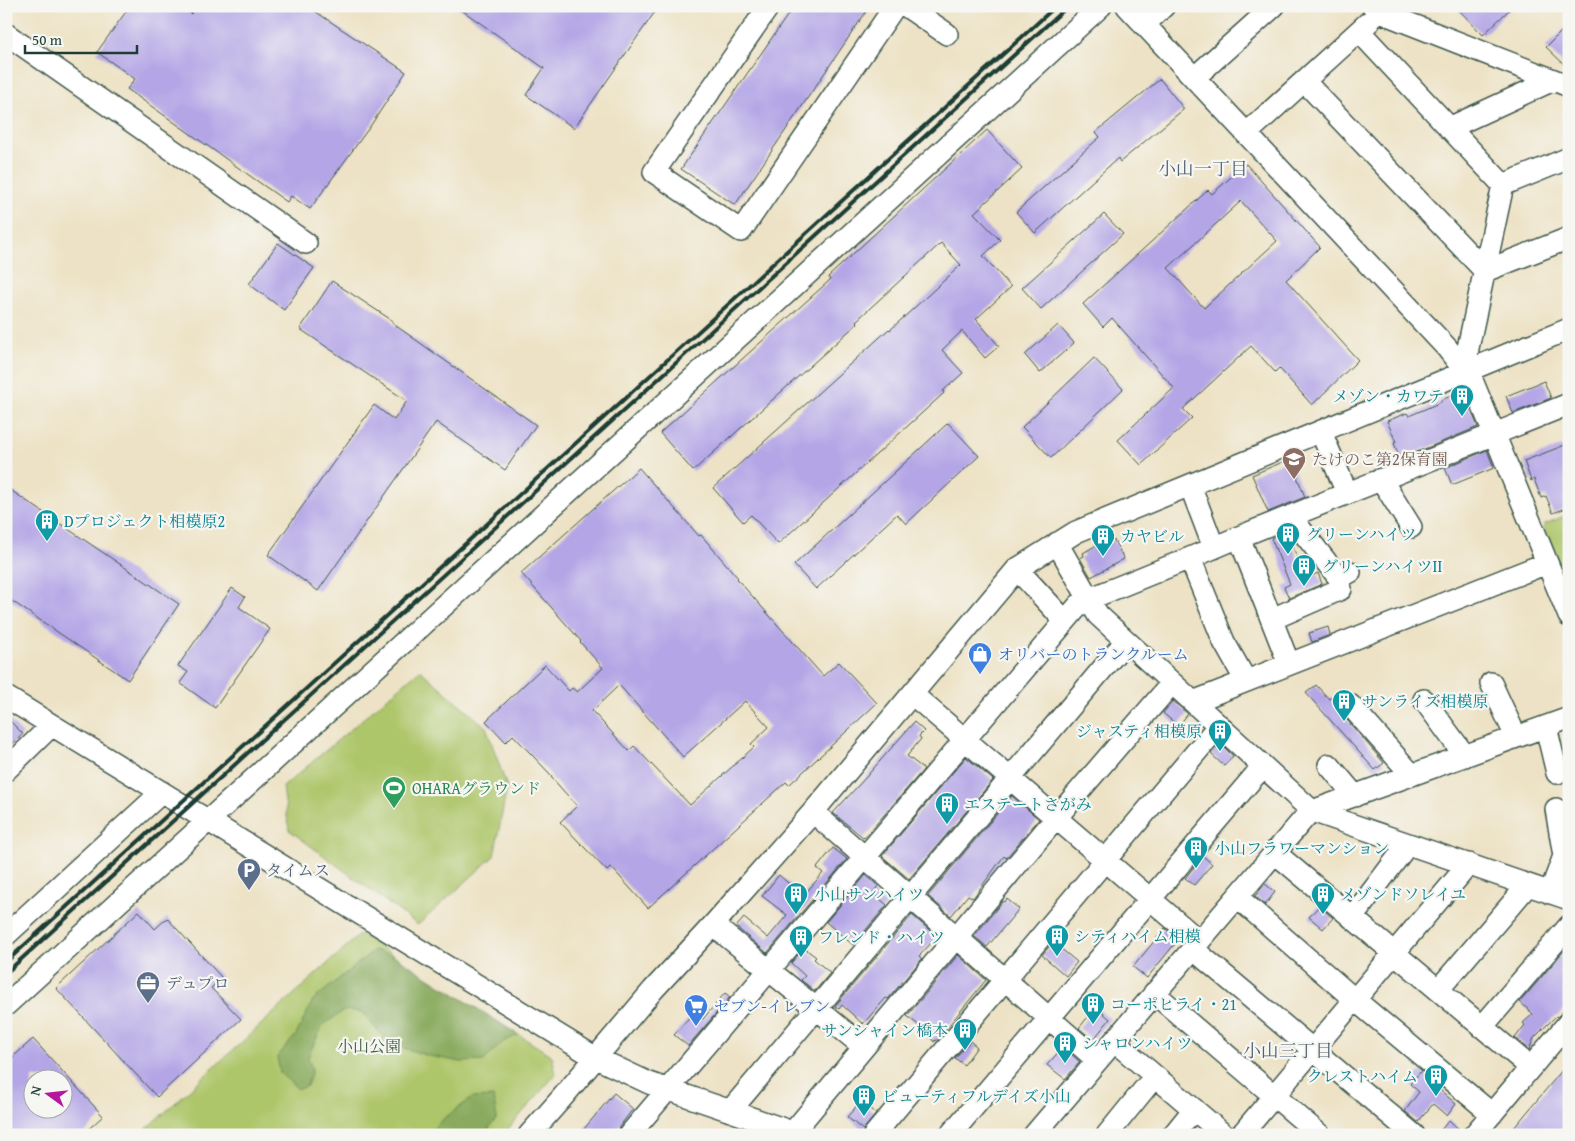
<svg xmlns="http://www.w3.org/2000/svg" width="1575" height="1141" font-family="'Gentium Book Plus','Noto Serif JP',serif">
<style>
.green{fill:#aec66b;stroke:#668250}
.forest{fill:#8aab5f;stroke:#54744a}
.building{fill:#b4a6e6;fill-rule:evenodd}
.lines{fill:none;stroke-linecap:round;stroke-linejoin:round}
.minor-casing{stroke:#3e564a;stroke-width:24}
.minor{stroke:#fff;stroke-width:21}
.rail{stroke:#1f3d34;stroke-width:4}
.labels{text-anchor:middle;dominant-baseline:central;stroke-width:4.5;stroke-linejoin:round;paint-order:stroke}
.culture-label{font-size:16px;fill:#0d838f;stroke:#f6f6f2;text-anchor:start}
.education-label{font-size:16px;fill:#785e54;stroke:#f6f6f2;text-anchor:start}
.shop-label{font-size:16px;fill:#366cbe;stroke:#f6f6f2;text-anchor:start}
.leisure-label{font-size:16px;fill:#27864d;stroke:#f6f6f2;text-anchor:start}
.service-label{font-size:16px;fill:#4e5e75;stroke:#f6f6f2;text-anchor:start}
.park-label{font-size:16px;fill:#435f42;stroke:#f6f6f2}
.neighbourhood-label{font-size:18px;fill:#536272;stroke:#f6f6f2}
</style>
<rect width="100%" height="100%" fill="#f6f6f2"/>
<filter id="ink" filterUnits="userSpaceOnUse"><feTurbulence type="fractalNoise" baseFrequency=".02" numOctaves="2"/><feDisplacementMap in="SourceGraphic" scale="10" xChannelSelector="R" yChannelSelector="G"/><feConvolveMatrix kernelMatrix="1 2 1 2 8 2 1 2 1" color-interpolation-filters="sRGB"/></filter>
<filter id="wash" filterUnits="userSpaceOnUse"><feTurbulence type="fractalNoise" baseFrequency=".0096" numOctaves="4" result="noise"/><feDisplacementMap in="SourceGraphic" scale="20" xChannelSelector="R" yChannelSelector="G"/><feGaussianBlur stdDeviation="1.12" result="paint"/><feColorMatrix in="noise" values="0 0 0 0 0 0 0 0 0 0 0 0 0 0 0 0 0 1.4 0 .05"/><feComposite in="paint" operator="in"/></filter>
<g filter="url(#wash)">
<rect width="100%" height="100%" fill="#ede2c5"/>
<path class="green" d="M1569,514V574L1564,576L1543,525Z
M420,670L486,727L507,787L494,856L418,925L289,830L283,787Z
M360,934L552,1056L556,1074L503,1135H140Z"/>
<path class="forest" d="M374,950L396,957L518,1035L503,1042L484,1061L461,1062L429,1056L388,1043L362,1012L345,1010L322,1026L308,1057L312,1070L307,1086L298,1089L280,1073L277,1057L296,1035L313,1000Z
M493,1097L497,1118L483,1135H427L443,1119L472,1098Z"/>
<g id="blocks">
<path class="building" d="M130,6H180L191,14L197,6H307L406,72L371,125L310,209L291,196L287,202L127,89L135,79L97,52Z
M456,6H659L574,128L526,95L544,68Z
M794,6H870L735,205L681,169Z
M1455,6H1513L1483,35Z
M1569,24V69L1546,47Z
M1160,79L1184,109L1120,162L1118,158L1035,233L1016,212L1100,137L1096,132Z
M987,130L1022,169L974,213L1000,240L983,256L1011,287L976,319L999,346L985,358L962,331L942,350L963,373L943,391L944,393L778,544L751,515L743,522L713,488L889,329L890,330L961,265L941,243L856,321L858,323L693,471L660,433L830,280L828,277Z
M1246,164L1320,247L1286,280L1358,360L1312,405L1279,368L1275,372L1251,346L1183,409L1192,418L1141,465L1118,440L1174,388L1112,318L1103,327L1083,304L1208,190L1212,194ZM1241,201L1277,241L1204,308L1168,268Z
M1104,214L1123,234L1041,309L1022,288Z
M278,243L314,268L284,310L249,284Z
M332,281L393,321L392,323L536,425L505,470L436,422L318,591L268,555L374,405L394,420L407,401L300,329Z
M1058,325L1074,343L1040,373L1025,355Z
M1094,358L1123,389L1051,458L1022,427Z
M1544,381L1551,398L1513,413L1506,396Z
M1463,391L1478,427L1400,459L1394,443L1396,442L1387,421L1407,413L1409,416L1441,402V400Z
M948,423L979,456L906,524L897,514L816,589L794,565Z
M1565,445L1569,456V507L1553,513L1546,496L1541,498L1534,479L1531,481L1524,461Z
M1487,450L1494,468L1452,485L1445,468Z
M1290,459L1305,497L1268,512L1252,475Z
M639,468L699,536L701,535L738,578L737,579L823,676L839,662L877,703L789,785L786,782L648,908L611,867L607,871L560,822L577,806L551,777L552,776L513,735L506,742L486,721L545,665L569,691L572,688L577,692L603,668L580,642L581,641L521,573ZM619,685L683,757L745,701L769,727L751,744L754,747L690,805L634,746L629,751L592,711Z
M6,487L179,604L128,680L6,597Z
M1286,531L1306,578L1318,573L1322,584L1289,598L1284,587L1290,584L1271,538Z
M1107,539L1110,542L1114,540L1124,559L1091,577L1080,558L1084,556L1083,553Z
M232,588L245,597L239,607L270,629L215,708L180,683L188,672L178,666Z
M1328,627L1330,635L1312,642L1309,633Z
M1316,685L1329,699L1332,697L1338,703V708L1341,713L1384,763L1375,770L1306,693Z
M1173,701L1188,714L1178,726L1163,713Z
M6,717L23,734L6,750Z
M914,722L924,731L919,736L921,739L907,756L924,769L864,838L833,813L867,776Z
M1220,743L1233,756L1224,766L1211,754Z
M966,757L993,780L909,879L882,856Z
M1012,796L1039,819L1006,858L1004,856L973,898L968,895L951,916L928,896Z
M833,848L847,859L767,953L736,927L744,918L768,938L787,915L762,896L779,875L803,896L823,873L817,868Z
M1203,856L1212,864L1194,885L1185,878Z
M866,875L878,886L873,893L887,905L853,945L826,922Z
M1265,884L1275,892L1265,905L1255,896Z
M1007,899L1019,909L987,947L974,936L1003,901L1005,902Z
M1319,906L1333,918L1323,929L1309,917Z
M139,911L155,929L167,918L222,978L211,988L241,1019L157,1097L56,988Z
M912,915L937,937L919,956L922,959L888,999L886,998L863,1024L842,1005L839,1009L835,1006Z
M1165,928L1178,940L1147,978L1133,967Z
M1053,942L1077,962L1066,976L1042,955Z
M1569,945V1006L1557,1017L1556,1016L1534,1038L1529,1050L1515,1038L1525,1025L1523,1023L1533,1014L1520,1002Z
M804,948L816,957L814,959L830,973L815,991L801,980L805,976L791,963Z
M958,955L986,980L936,1041L935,1040L934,1042L921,1027L907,1016Z
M725,993L730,997L688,1046L674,1035L694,1012L703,1019Z
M1096,1007L1110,1019L1093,1040L1079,1028Z
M33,1039L103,1116L82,1135H6V1063ZM32,1078H62V1108H32Z
M970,1041L977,1047L964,1065L955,1058Z
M1063,1047L1080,1062L1065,1079L1047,1065Z
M1569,1062V1135H1508Z
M1421,1071L1442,1088L1440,1090L1456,1104L1447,1116L1433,1104L1418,1122L1405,1111L1419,1092L1410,1084Z
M614,1093L633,1109L619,1127L617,1135H579Z
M861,1101L876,1114L863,1130L847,1117Z
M1449,1120L1462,1132V1135H1437Z"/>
</g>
</g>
<g filter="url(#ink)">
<use href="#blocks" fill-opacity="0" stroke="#3e564a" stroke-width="1"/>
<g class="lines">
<g class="minor-casing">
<path id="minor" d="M769,6L654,172L741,231L895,6
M906,6L947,34
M1127,6L1447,348L1472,380L1569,616
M1373,6L1380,12L1569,86
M1144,25L1164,6
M1359,31L1503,185
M6,34L306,243
M1194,78L1274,6
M1304,81L1485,271L1569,238
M1449,128L1553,80
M1246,134L1370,21
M1466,371L1468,348L1503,185L1569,158
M1321,432L1347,493
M1381,479L1411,527
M1190,485L1214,548
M1291,517L1339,578L1350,572
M1239,537L1289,664
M1057,543L1098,615L1312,811L1569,899
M1190,558L1224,642L1246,681
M1017,569L1065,621
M1272,619L1341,589
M1491,683L1516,737
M912,694L1199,941
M6,697L596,1058L649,1083L801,1135
M1424,700L1465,756
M1193,702L1547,563
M1350,705L1412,775
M1546,727L1557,773
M1329,765L1355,796
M6,770L52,725
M813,812L1097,1060
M1274,852L1530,1067
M1550,893L1564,856L1556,809
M1237,897L1355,1000L1492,1114
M1352,918L1408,844
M713,925L864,1047
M6,935L162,792
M1193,949L1414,1135
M1438,990L1528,885
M1154,993L1320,1135
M6,1005L1101,6
M1482,1027L1569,926
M1114,1041L1224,1135
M730,1111L1126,641
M793,1132L1056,818L1172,683
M529,1135L561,1099L653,990L713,925L813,812L1017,569L1076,532L1569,329
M629,1135L1079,605L1089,599L1190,558L1239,537L1569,404
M874,1135L1219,725
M950,1135L1263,766
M1034,1135L1307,815L1312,811L1569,718
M1107,1135L1155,1076
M1173,1135L1194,1109
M1241,1135L1469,864
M1474,1135L1569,1022"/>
</g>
<use href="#minor" class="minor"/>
<path class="rail" d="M6,962L1056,6
M6,973L1068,6"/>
</g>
</g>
<defs>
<g id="building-pin" transform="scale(1.25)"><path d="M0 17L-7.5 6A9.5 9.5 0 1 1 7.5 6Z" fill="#0f9aa8" stroke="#f6f6f2"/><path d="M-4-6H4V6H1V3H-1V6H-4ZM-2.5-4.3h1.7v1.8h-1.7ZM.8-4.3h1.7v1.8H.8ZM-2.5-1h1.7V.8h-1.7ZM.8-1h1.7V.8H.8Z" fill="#fff"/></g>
<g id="school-pin" transform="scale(1.25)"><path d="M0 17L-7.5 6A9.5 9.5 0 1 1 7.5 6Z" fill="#8d6e63" stroke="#f6f6f2"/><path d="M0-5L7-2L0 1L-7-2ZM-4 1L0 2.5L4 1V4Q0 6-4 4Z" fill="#fff"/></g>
<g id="shop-pin" transform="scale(1.25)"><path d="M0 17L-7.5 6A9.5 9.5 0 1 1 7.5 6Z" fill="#3f7fe0" stroke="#f6f6f2"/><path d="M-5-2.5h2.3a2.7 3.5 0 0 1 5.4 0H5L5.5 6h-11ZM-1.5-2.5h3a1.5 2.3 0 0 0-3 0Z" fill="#fff"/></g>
<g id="stadium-pin" transform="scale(1.25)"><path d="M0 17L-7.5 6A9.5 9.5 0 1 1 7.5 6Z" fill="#2e9e5b" stroke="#f6f6f2"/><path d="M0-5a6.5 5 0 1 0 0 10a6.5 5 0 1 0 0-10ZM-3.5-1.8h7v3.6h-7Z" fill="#fff"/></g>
<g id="parking-pin" transform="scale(1.25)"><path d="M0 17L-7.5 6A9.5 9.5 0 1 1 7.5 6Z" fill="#5c6f8a" stroke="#f6f6f2"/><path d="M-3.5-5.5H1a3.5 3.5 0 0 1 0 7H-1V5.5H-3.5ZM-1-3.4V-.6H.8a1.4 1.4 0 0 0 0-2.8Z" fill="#fff"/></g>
<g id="office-pin" transform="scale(1.25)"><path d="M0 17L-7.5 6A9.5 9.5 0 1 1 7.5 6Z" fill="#5c6f8a" stroke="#f6f6f2"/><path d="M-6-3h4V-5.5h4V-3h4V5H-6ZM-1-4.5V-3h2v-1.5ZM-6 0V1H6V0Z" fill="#fff"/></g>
<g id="supermarket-pin" transform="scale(1.25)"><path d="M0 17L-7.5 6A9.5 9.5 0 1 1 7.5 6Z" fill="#3f7fe0" stroke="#f6f6f2"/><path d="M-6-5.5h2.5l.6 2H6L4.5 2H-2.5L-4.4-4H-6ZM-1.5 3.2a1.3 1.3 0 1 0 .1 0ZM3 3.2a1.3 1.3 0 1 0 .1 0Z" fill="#fff"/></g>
</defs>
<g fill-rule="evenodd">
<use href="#building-pin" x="1462" y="396"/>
<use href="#school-pin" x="1294" y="459"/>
<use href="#building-pin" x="47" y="521"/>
<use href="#building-pin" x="1288" y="534"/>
<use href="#building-pin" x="1103" y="536"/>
<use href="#building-pin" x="1304" y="566"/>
<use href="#shop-pin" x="980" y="654"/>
<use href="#building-pin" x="1344" y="701"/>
<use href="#building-pin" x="1220" y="731"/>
<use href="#stadium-pin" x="394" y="788"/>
<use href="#building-pin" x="947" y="804"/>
<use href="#building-pin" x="1196" y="848"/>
<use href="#parking-pin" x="249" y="870"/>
<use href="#building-pin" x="796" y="894"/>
<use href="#building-pin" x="1323" y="894"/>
<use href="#building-pin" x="1057" y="936"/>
<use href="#building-pin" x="801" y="937"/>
<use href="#office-pin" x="148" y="983"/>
<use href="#building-pin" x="1093" y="1004"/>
<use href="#supermarket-pin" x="696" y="1006"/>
<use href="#building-pin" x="965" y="1030"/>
<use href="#building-pin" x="1065" y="1043"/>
<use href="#building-pin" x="1436" y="1076"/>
<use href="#building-pin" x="864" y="1096"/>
</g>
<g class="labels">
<g class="culture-label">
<text x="1444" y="396" text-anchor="end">メゾン・カワテ</text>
<text x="64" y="521">Dプロジェクト相模原2</text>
<text x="1306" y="534">グリーンハイツ</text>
<text x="1120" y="536">カヤビル</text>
<text x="1322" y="566">グリーンハイツⅡ</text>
<text x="1362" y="701">サンライズ相模原</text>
<text x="1202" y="731" text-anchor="end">ジャスティ相模原</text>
<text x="964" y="804">エステートさがみ</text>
<text x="1214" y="848">小山フラワーマンション</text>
<text x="814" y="894">小山サンハイツ</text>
<text x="1340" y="894">メゾンドソレイユ</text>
<text x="1074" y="936">シティハイム相模</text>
<text x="818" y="937">フレンド・ハイツ</text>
<text x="1110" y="1004">コーポヒライ・21</text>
<text x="948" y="1030" text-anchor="end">サンシャイン橋本</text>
<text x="1082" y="1043">シャロンハイツ</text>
<text x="1418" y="1076" text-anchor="end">クレストハイム</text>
<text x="882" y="1096">ビューティフルデイズ小山</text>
</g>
<g class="education-label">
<text x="1312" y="459">たけのこ第2保育園</text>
</g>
<g class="shop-label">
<text x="998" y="654">オリバーのトランクルーム</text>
<text x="714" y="1006">セブン-イレブン</text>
</g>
<g class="leisure-label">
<text x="412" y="788">OHARAグラウンド</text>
</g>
<g class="service-label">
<text x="266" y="870">タイムス</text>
<text x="166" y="983">デュプロ</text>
</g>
<g class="park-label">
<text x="369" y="1046">小山公園</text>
</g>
<g class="neighbourhood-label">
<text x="1203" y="168">小山一丁目</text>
<text x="1288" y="1050">小山三丁目</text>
</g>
</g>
<rect width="1575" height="1141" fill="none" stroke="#f6f6f2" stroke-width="25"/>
<g transform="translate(48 1094) rotate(285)"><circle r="24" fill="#f6f6f2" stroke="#a0aca6"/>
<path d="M0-4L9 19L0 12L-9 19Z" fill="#b5179e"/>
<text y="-8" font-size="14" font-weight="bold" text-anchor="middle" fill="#1f3d34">N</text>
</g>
<path d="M25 45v8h112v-8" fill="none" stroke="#1f3d34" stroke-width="2.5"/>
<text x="32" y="45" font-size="15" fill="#1f3d34" stroke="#f6f6f2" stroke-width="4" paint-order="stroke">50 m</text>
</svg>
